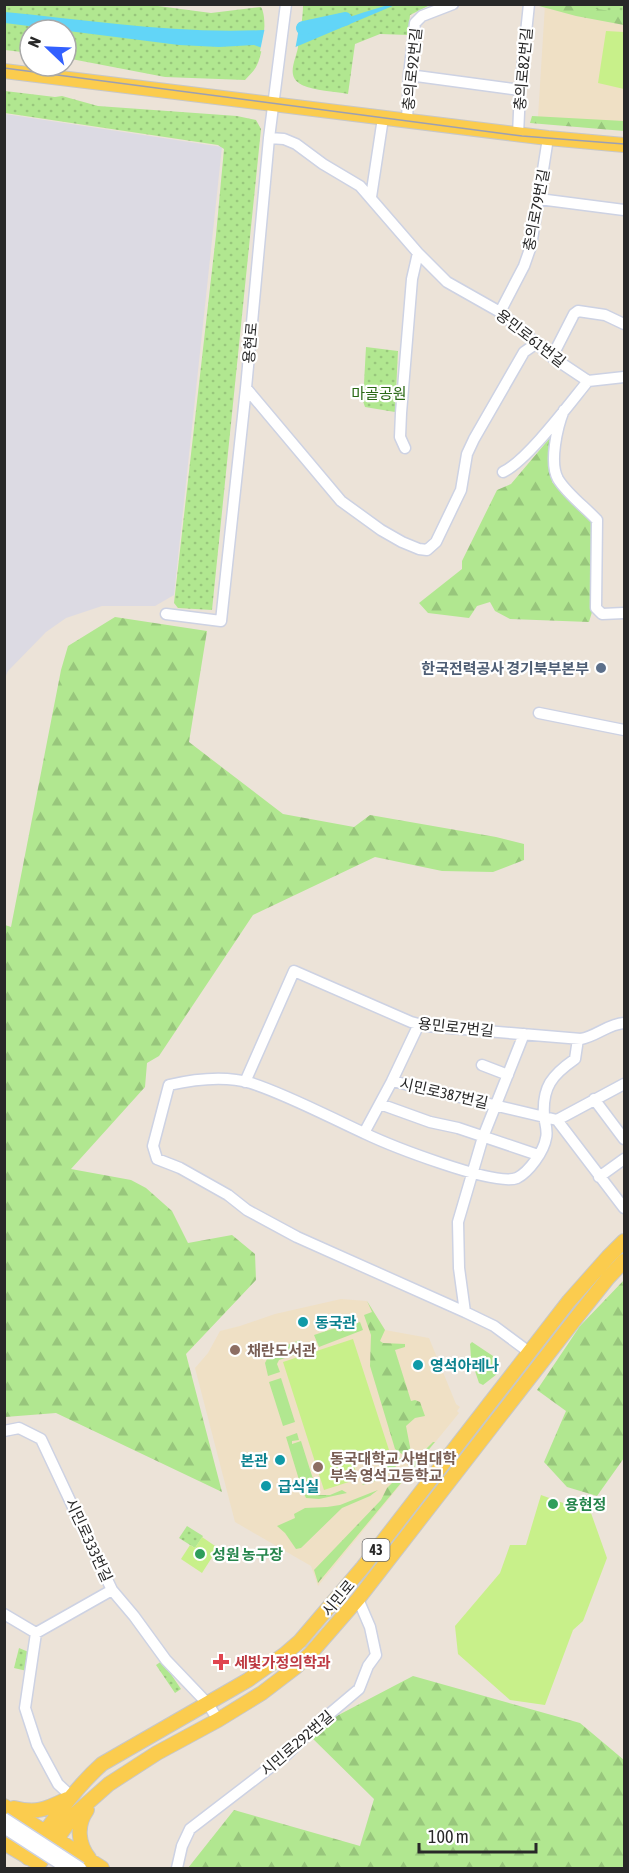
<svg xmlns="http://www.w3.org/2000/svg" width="629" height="1873" font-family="'Asap Condensed','Noto Sans KR',sans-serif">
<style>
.industrial{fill:#dcdae3}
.education{fill:#efe0c5}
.grass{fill:#b1e790}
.forest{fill:url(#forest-firs)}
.park{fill:url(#park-dots)}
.pitch{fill:#c8f08a}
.water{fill:#62d5f7}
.pier{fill:#ece3d8}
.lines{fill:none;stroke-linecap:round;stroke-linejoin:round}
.river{stroke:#62d5f7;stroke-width:14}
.minor-casing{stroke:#cdd2e3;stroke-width:13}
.major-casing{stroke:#c7c7c7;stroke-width:16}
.minor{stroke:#fff;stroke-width:10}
.major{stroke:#fbcc4e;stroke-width:14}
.tram{stroke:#9b9fb4;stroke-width:1.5}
.minor-bridge-casing{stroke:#cdd2e3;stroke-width:13;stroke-linecap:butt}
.minor-bridge{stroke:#fff;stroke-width:10}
.service-dot{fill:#5c6f8a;stroke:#fff;stroke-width:2}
.culture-dot{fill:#0f9aa8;stroke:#fff;stroke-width:2}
.education-dot{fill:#8d6e63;stroke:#fff;stroke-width:2}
.leisure-dot{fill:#2e9e5b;stroke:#fff;stroke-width:2}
.health-dot{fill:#e0444e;stroke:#fff;stroke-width:2}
.labels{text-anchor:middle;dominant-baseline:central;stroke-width:4.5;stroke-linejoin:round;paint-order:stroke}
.shield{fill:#fff;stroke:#686868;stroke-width:1.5}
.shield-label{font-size:14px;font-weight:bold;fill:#282828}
.street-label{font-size:15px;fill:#282828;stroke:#fff}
.park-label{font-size:15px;fill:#296914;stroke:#fff}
.service-label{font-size:15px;font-weight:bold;fill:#4e5e75;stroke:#fff;text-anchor:end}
.culture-label{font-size:15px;font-weight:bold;fill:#0d838f;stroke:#fff;text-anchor:start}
.education-label{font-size:15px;font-weight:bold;fill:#785e54;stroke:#fff;text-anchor:start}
.leisure-label{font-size:15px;font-weight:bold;fill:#27864d;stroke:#fff;text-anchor:start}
.health-label{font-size:15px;font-weight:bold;fill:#be3a42;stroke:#fff;text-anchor:start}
</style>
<defs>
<pattern id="forest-firs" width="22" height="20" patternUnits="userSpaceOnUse" patternTransform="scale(1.5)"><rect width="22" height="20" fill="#b1e790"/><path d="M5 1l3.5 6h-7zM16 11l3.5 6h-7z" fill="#98c67c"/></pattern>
<pattern id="park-dots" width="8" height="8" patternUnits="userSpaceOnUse" patternTransform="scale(1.5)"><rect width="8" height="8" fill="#b1e790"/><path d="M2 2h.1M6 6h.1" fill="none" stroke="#98c67c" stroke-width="1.8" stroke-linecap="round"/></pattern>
</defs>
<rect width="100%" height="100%" fill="#ece3d8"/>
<path class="industrial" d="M5,114L222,147L174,595L155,606H102L66,618L46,632L8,671L5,678Z"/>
<path class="education" d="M545,5L624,15V124L538,117Z
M341,1299L367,1301L385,1330L429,1338L456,1404L460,1407L457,1411L459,1413L318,1586L311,1566L235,1522L195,1368L208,1353L220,1331L240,1326L275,1314Z"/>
<path class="grass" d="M360,1322L363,1330L319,1347L314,1335L335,1328L337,1331Z
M300,1340L303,1352L279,1360L277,1364L280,1372L268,1376L265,1363L271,1351Z
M472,1342L496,1358L497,1374L483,1385L479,1383L473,1365L468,1359L471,1357L470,1344Z
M281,1378L295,1422L283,1426L269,1382Z
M297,1433L299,1440L292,1441V1444L301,1441L313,1479L300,1483L286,1437Z
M378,1490L370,1496L342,1508L301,1548L296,1549L285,1533L277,1526L295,1518L294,1514L305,1508L327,1507L340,1505Z"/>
<path class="forest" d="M539,6L624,5V25L576,16Z
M532,116L624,121V131L530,123Z
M554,433L552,482L597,522L595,602L589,622L510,619L495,611L490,602L477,606L469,618L428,613L419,603L462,569V561L497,490L511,484Z
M115,617L207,631L189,742L283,814L354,827L370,815L496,837L524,844V860L493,872L442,871L375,857L253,915L159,1056L147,1063L145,1087L71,1169L131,1180L146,1188L172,1211L188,1243L232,1235L255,1254L256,1280L186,1354L222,1492L56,1413L5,1417V925L11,927L61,670L68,646Z
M624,1280V1458L597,1496L567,1487L544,1462L566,1411L537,1390L580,1326Z
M367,1301L385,1330L380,1341L383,1343L405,1344V1347L395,1350L411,1401L415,1400L420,1402L425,1416L415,1418L406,1426L411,1452L406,1457L395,1449L370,1366L371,1335L364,1315L372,1312Z
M433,1442H435L318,1583L314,1570L381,1500L387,1488Z
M393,1453L403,1460L382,1479L362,1485C367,1479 373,1479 379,1475C386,1470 390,1461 393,1453Z
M316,1485L319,1495H330L342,1490L347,1493L319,1499L306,1498L302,1489Z
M413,1676L580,1723L624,1760V1868H188L234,1810L360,1846L374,1799L306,1732Z"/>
<path class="park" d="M143,4L211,13L261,7C268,18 263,53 257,65C255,70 249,76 245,80L165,77L66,58V30H30V53L5,50V5Z
M303,5H430L410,15L408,35L380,34L355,44L348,94C334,91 315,91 302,85C285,77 296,60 298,47C300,33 303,18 303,5Z
M570,5H624V13Z
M5,91L55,97L62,96L98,106L237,116L256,120L261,129L212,610L178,608L174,603L216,235L224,149L218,145L5,113Z
M366,347L398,351L395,412L365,407L363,401Z
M187,1526L203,1536L195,1548L179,1538Z
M19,1648L31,1653L27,1671L14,1668Z
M162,1661L181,1689L175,1693L156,1665Z"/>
<path class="pitch" d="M606,31L624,32V89L598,83Z
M353,1339L389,1450L353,1462L358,1479L324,1490L283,1362Z
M541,1495L591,1513L607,1558L583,1621L573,1630L545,1705L510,1700L458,1654L455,1626L500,1573L510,1545H526Z
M202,1537L218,1548L202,1573L181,1559L190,1545L195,1548Z"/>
<path class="water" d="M388,5H395L279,54L254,45L219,47L179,45L5,23V12C109,22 217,41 322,24C344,20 366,11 388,5Z"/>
<path class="pier" d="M300,23L295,50L279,57L260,51L265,27Z"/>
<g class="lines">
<path class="river" d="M303,28L345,19"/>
<g class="minor-casing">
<path id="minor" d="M409,75L520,90
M407,121L409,75L415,23L422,16L453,4
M518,135L520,90L529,4
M269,138L284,139L296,144L323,164L360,186L418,253L447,282L500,312L552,357L588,381L624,377
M371,197L383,118
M539,199L624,210
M500,312L524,266L531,246L548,138
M552,357L574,314L578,311L605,315L624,324
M246,388L341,501L381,530L402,542L419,549L427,550L436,542L461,490L467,454L474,439L524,352L537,343
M564,410C557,427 549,463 558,479C567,494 585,507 597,520L596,608L602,614L624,613
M405,448L400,437L401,413L412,279L418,253
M503,472C527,461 570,403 588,381
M166,614L221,621L246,388L269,138L286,4
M539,713L624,730
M524,1034L483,1137L458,1222L459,1268L465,1312L494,1326L529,1352
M482,1065L508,1075
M392,1081L419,1024
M245,1082L294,971L411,1022L426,1026L581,1039C597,1036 608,1024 624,1023
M594,1099L624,1139
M380,1104L430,1122L458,1128L538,1155
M557,1120L624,1084
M364,1133C389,1145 495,1187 517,1178C529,1172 544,1151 546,1138C548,1131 545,1123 544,1116C542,1087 552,1075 575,1059L578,1039
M599,1177L624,1159
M465,1312L297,1237L247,1210L228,1195L180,1168L157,1159L153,1146L169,1085C195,1079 224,1075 251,1083C288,1095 329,1117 364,1133L392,1081L557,1120L624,1208
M4,1431L19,1428L41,1439L112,1590L134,1616L166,1660L208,1704L218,1720
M4,1614L36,1633
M71,1796L58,1784L37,1745L25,1708L36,1633L112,1590
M177,1868L182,1846L190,1829L285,1756L321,1721L359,1689L368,1666L376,1655L370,1627L358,1599"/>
</g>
<g class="major-casing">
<path id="major" d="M4,71L548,138L624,145
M4,1806L102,1868
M14,1808C37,1814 46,1809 67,1799
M87,1810C76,1825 78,1844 89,1858
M4,1843L36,1862
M28,1858C50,1824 72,1791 102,1764L248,1680L285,1654L300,1641L363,1567L569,1301L608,1257L624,1241
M39,1864L74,1815L109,1784L157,1753L218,1720L262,1693L296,1667L311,1653L358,1599L576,1318L608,1278L624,1261"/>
</g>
<use href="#minor" class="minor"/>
<use href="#major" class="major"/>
<path class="tram" d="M4,68L522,136L624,144"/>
<g class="minor-bridge-casing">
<path id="minor-bridge" d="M4,1818L81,1868
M4,1828L66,1868"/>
</g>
<use href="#minor-bridge" class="minor-bridge"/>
</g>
<circle class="service-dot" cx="601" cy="668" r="6"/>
<g class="culture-dot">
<circle cx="303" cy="1322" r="6"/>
<circle cx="418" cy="1365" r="6"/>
<circle cx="280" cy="1460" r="6"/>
<circle cx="266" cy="1486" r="6"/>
</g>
<g class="education-dot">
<circle cx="235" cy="1350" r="6"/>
<circle cx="318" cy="1467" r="6"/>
</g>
<g class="leisure-dot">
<circle cx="553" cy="1504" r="6"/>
<circle cx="200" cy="1554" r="6"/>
</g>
<path class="health-dot" d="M218 1653h6v6h6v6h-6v6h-6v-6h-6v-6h6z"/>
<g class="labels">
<rect class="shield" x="362.5" y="1539" width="27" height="22" rx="4.5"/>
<g class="shield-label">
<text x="376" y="1550">43</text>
</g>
<g class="street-label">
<text transform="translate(412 69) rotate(-84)">충의로92번길</text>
<text transform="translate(523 69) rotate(-85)">충의로82번길</text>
<text transform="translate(536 210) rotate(-79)">충의로79번길</text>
<text transform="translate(531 338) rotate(38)">용민로61번길</text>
<text transform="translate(250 343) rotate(-85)">용현로</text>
<text transform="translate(456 1027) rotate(6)">용민로7번길</text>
<text transform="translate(444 1093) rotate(13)">시민로387번길</text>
<text transform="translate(89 1540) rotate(65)">시민로333번길</text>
<text transform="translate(338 1598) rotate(-50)">시민로</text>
<text transform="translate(297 1743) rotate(-41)">시민로292번길</text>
</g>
<g class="park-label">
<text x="379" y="393">마골공원</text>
</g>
<g class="service-label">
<text x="589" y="668">한국전력공사 경기북부본부</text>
</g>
<g class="culture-label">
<text x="315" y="1322">동국관</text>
<text x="430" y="1365">영석아레나</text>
<text x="268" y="1460" text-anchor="end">본관</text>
<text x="278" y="1486">급식실</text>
</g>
<g class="education-label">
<text x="247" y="1350">채란도서관</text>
<text x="330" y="1458">동국대학교 사범대학<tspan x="330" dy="17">부속 영석고등학교</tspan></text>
</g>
<g class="leisure-label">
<text x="565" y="1504">용현정</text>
<text x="212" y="1554">성원 농구장</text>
</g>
<g class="health-label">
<text x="234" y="1662">세빛가정의학과</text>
</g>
</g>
<rect width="629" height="1873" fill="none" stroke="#282828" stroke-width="12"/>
<g transform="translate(48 48) rotate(293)"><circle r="28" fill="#ffffff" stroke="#a9a9a9" stroke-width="1.5"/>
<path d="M0-4.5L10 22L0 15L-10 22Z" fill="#3260ff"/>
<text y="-9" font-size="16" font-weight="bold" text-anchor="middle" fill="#282828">N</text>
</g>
<path d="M419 1843v9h117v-9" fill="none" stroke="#282828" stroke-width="3"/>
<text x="428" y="1843" font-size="18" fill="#282828" stroke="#ffffff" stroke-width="4.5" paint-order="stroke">100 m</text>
</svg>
